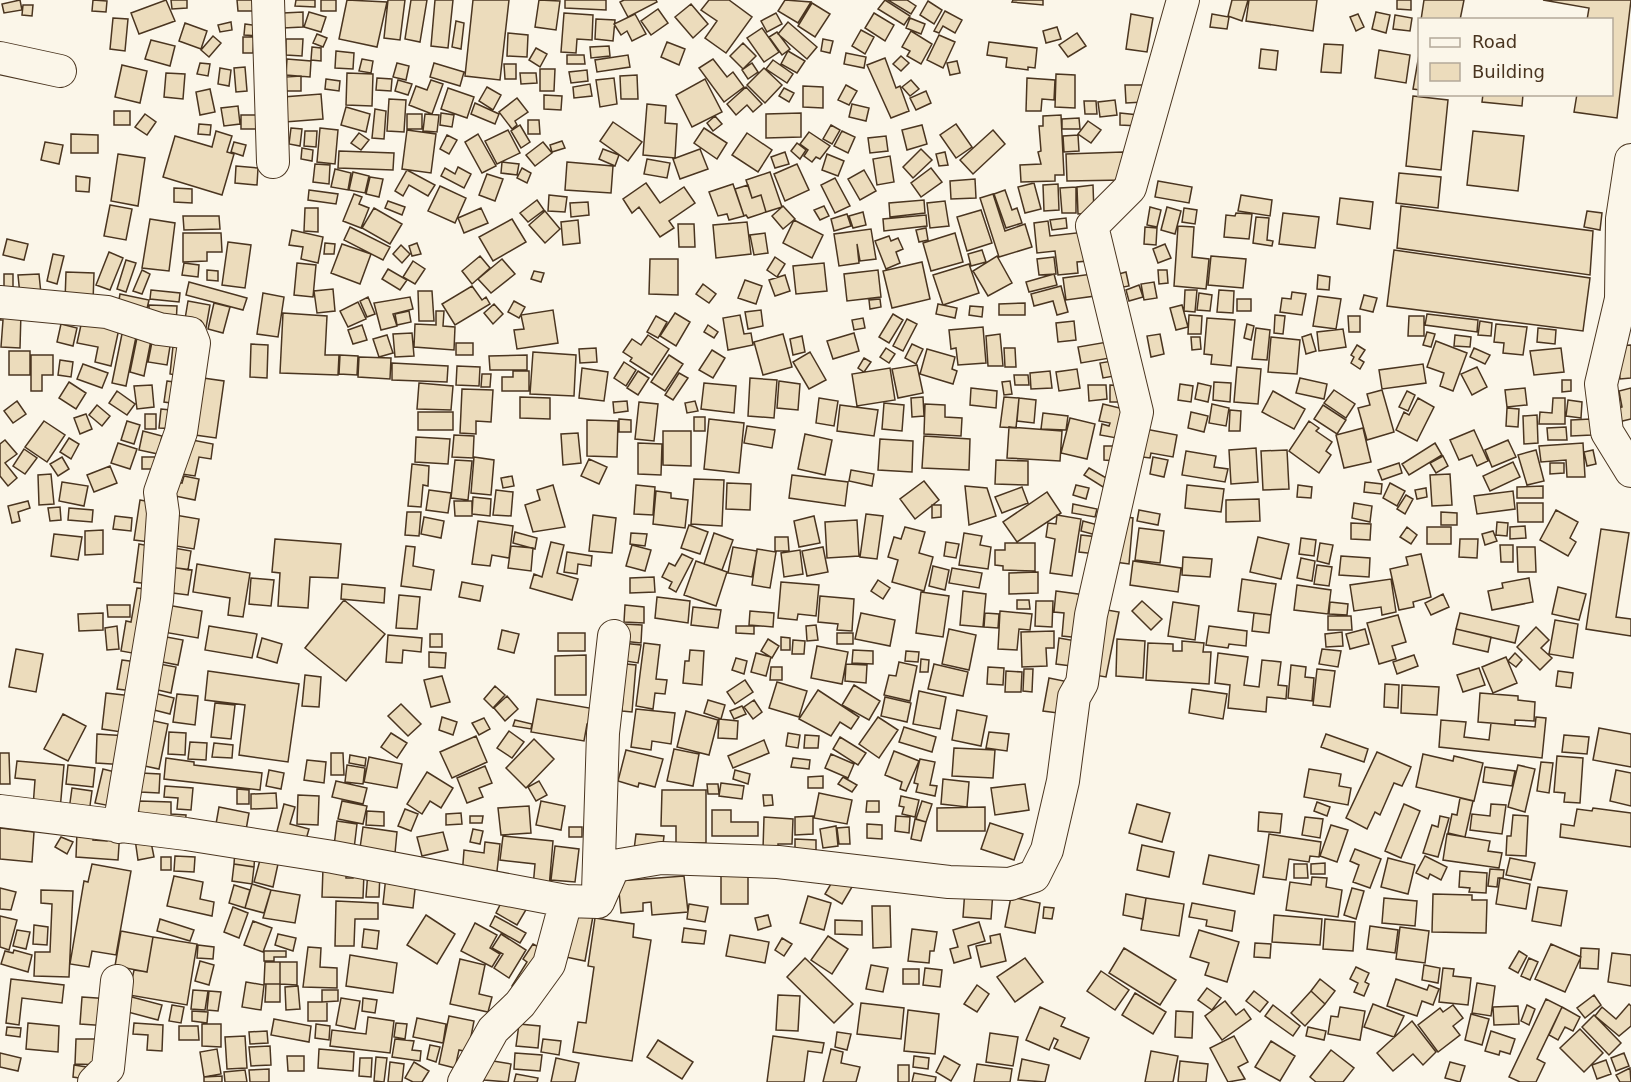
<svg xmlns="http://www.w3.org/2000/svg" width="1631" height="1082" font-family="'DejaVu Sans',sans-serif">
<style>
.building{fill:#ecdcbc;stroke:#4a3520;stroke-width:1.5}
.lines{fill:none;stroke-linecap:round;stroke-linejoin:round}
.minor-casing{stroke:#4a3520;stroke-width:34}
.minor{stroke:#fbf6e9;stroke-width:32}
</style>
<rect width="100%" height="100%" fill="#fbf6e9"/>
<path class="building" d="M20,0L22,10L4,13L2,4Z
M93,0L107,1L106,12L92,11Z
M166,0L175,21L139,34L131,13Z
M171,0H187V8L172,9Z
M237,0H258V11H238Z
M296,0H315V7L295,6Z
M321,0H336V11H321Z
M347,0L387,2L377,47L339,39Z
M388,0H405L400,40L384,38Z
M411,0H427L420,42L405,39Z
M435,0H453L448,48L431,46Z
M473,0H509L500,80L465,76Z
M539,0L560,1L556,30L535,27Z
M565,0H606V10L565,8Z
M624,0H656L657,2L628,17L620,2Z
M709,0H729L752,17L726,53L705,38L717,21L701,10Z
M785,0L811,2L798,23L778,11Z
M885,0L910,16L904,25L878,9Z
M888,0H907L916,6L911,14Z
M1013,0H1043V5L1012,2Z
M1232,0H1248L1242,21L1228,16Z
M1249,0H1317L1313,31L1246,21Z
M1397,0H1411V10L1397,9Z
M1424,0H1464L1460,20H1421Z
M1543,0H1631L1617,118L1574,112L1577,94H1612V20H1587L1589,8Z
M928,1L942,10L934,24L920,15Z
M812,3L830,14L815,37L798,26Z
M691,4L708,24L693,38L675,17Z
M23,5H33L32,16L22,15Z
M658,9L668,23L651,35L641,21Z
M945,11L962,20L955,33L943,26L939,33L934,31Z
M303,12V27L283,28V13Z
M309,12L326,17L321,32L304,27Z
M1376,12L1390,15L1386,33L1372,29Z
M564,13L593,15L592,40L577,39L576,53L561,52Z
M776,13L782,24L767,32L761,21Z
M874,13L894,25L885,41L865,28Z
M635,14L646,34L632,41L627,31L621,35L614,24Z
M1131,14L1153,18L1147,52L1126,49Z
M1212,14L1229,17L1227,29L1210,27Z
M1358,14L1364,27L1356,31L1350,17Z
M1395,15L1412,18L1410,31L1393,29Z
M113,18L128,19L125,51L110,49Z
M910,18L925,24L921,34L906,28Z
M596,19L615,20L613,41L595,39Z
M456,21L464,23L461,49L452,47Z
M231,22L232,30L220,32L218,25Z
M788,22L817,47L807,59L778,34Z
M185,23L207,31L201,49L179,41Z
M245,24L259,26L258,36L244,35Z
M1057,27L1061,39L1046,43L1043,31Z
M762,28L779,52L764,62L747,38Z
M861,30L874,37L865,54L852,46Z
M911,31L932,44L921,64L907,56L910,51L902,47Z
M777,32L790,49L782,55L769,37Z
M508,33L528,35L527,57L507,56Z
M1077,33L1086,46L1068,57L1059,45Z
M317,34L327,38L323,47L313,43Z
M939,35L955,42L943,68L927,60Z
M213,36L221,43L209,57L201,50Z
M243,37H254L253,53H243Z
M286,39H303L302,56L286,55Z
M823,39L833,41L830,53L821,51Z
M151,40L175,46L170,66L145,59Z
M667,42L685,49L679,65L661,57Z
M989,42L1037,48L1035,68L1028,67V70L1006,67L1007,58L987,55Z
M743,43L756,56L743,69L730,56Z
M1324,44L1343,45L1341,73L1321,72Z
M609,46L610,56L591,58L590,47Z
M312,47L321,48V61L311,60Z
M536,48L547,54L540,67L529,60Z
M1261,49L1278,51L1276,70L1259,68Z
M1420,49V90L1413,89Z
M1379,50L1410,55L1406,83L1375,78Z
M336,51L354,53L353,69L335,68Z
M788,51L805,61L797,73L781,64Z
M846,53L866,57L864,68L844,64Z
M567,55H584L585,64H567Z
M628,55L630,67L597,72L595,60Z
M901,56L909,63L901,71L893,64Z
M885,58L896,88L900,86L909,111L891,118L867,65Z
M287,59L311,61L310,77L286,75Z
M362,59L373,61L371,73L359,71Z
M713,59L727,77L733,72L744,87L724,102L699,68Z
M773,60L793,74L787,83L766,69Z
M957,61L960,73L950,75L947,63Z
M200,63L210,64L208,76L197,74Z
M397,63L409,66L406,80L393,77Z
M434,63L464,72L460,86L430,77Z
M752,63L758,72L748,79L742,70Z
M504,64H516V79H505Z
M122,65L147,71L140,103L115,97Z
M245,67L247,91L236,92L234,68Z
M220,68L231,70L229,86L218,84Z
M764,68L782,85L765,103L747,85Z
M540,69H555L554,91H540Z
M587,70L588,81L571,83L569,72Z
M166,73L185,74L183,99L164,97Z
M347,73L373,74L372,106L346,105Z
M520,73H536L537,83L521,84Z
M1056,74L1075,75V108L1055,107Z
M637,75L638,99H621L620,76Z
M301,76V91H286L285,77Z
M377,78L392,79L391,91L376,90Z
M614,78L617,104L600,107L596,80Z
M1027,78L1055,80L1054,100L1042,99L1041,111H1026Z
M326,79L340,81L339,91L325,89Z
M705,79L722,112L692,127L676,95Z
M398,80L412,84L408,95L395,91Z
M431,80L443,84L432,114L409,105L416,86L427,90Z
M911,80L919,89L910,96L902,87Z
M590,84L592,96L574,98L573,87Z
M846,85L857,91L849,105L838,100Z
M1125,85H1144V102L1126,103Z
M803,86L823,87V108L803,107Z
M487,87L501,95L493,110L479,101Z
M746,87L762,104L753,112L747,105L736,115L727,104Z
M448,88L474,97L467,118L441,109Z
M784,88L794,93L789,102L779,96Z
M210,89L215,112L200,115L196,92Z
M926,91L931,103L916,110L910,98Z
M321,94L323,119L285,122L283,97Z
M1483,94H1523L1522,106L1482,102Z
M544,95L562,96L561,110L544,109Z
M1413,96L1448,100L1441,170L1406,166Z
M517,98L528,112L515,121L517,125L512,129L499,112Z
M389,99L406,100L404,132L387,131Z
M1115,100L1117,115L1100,117L1098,102Z
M1084,101H1096L1097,114H1085Z
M475,103L499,114L495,124L471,114Z
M647,104L666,106L665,123L677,124L675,158L643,155Z
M852,104L869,108L866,121L849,117Z
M238,106L240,124L224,126L221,108Z
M346,107L370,114L366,132L341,125Z
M375,109L386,111L384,139L372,138Z
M114,111H130V125H114Z
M441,113L454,115L452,127L440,125Z
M801,113V137L766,138V114Z
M1120,113L1139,115V126L1120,125Z
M145,114L156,122L147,135L135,127Z
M407,114H422V129H407Z
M425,114L439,115L437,132L423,131Z
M241,115H261V129H241Z
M1061,115L1064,175H1055V181L1021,182L1020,165L1041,164L1038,152L1041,151L1039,126H1043V116Z
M715,116L722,124L713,131L707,123Z
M1079,118L1080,129H1062V119Z
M528,120H539L540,134H528Z
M1088,121L1101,130L1091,143L1078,134Z
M613,122L642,142L628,161L600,141Z
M199,124L211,125L210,135L198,134Z
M956,124L972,147L956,158L940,135Z
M520,125L530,142L521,148L511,131Z
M831,125L840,130L832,144L823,139Z
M922,125L927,144L907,150L902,130Z
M291,128L302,129L300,146L289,144Z
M320,128L338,130L335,164L317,162Z
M704,128L727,143L717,159L694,143Z
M407,130L436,134L431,173L402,169Z
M508,130L520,153L497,164L485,141Z
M993,130L1005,144L973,174L960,160Z
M216,131L232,136L227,152L234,154L222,195L163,177L175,136L212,147Z
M305,131H317L316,147L304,146Z
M842,131L855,137L848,153L834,146Z
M1473,131L1524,136L1518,191L1467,185Z
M809,132L830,146L820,159L816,157L812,162L804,156L808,150L800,144Z
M359,133L369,140L361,150L351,143Z
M747,133L772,150L758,172L732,155Z
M71,134L98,135V153H71Z
M478,134L496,166L482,173L465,142Z
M447,135L457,140L449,154L440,149Z
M1078,135L1079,151L1064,152L1063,136Z
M886,136L888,151L870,153L868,138Z
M562,141L565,148L552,152L550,145Z
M45,142L63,145L59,164L41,160Z
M234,142L246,145L243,156L231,152Z
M543,142L552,153L535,166L526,155Z
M797,143L806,150L800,159L791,151Z
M302,148L313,150L312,161L301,159Z
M603,149L619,155L615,166L599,159Z
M700,149L708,169L680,179L673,159Z
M921,149L932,160L913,178L903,167Z
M339,151L394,153L393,170L338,168Z
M785,152L789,164L775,168L771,157Z
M945,152L948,165L939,166L936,154Z
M1123,152L1124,180L1067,181L1066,154Z
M118,154L145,158L138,206L111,201Z
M827,154L844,161L838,176L822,170Z
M890,156L894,182L877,185L873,159Z
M647,159L670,163L667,178L644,174Z
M502,162L519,164L517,175L501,173Z
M567,162L613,166L611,193L565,190Z
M315,164L330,165L329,184L313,182Z
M797,164L809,190L785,201L774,174Z
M236,166L258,168L257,185L235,183Z
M458,167L471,174L464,188L441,176L445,168L455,174Z
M522,168L531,173L527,183L517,178Z
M931,168L942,182L921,197L911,183Z
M335,169L351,173L348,190L331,187Z
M407,170L435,185L428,196L409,185L403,196L395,191Z
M864,170L876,191L860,200L848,179Z
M353,172L369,176L365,193L349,190Z
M770,172L782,207L766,212L761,195L752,198L746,180Z
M1399,173L1441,177L1438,208L1396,203Z
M487,174L503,179L495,201L479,195Z
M76,176L90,178L89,192L76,191Z
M370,177L383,179L379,197L366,194Z
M835,178L850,206L835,213L821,185Z
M975,179L976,198L951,199L950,181Z
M1158,181L1192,187L1189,203L1155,197Z
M646,183L660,203L684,187L695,203L669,221L674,228L660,237L639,207L632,213L623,199Z
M1034,183L1041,209L1025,213L1018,187Z
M733,184L744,216L729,220L727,214L718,216L709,192Z
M1058,184L1059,210L1044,211L1043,185Z
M748,185L752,198L761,195L766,212L748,218L746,215L744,216L735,189Z
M1093,185L1094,213L1078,214L1077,187Z
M440,186L466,198L455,223L428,211Z
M1076,187V213H1062L1060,188Z
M174,188L192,189V203L174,202Z
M309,190L338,194L336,204L308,200Z
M1005,190L1012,210L1017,208L1022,223L1006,228L994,194Z
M354,194L362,197L359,204L369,208L361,228L343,221Z
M993,194L1005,231L1025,224L1032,247L999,257L980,198Z
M549,195L567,197L565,212L548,211Z
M1241,195L1272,200L1270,216L1238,211Z
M1340,198L1373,202L1370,229L1337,224Z
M537,200L544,210L528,222L520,213Z
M924,200L925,213L890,217L889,203Z
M388,201L405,207L402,215L385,208Z
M945,201L949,226L930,228L927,203Z
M588,202L589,215L571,217L570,203Z
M110,205L132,209L126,240L104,236Z
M783,206L795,219L783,229L772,216Z
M824,206L829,216L820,220L814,210Z
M1401,206L1593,231L1590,275L1397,248Z
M1150,207L1161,210L1157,227L1147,225Z
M1167,207L1181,211L1175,234L1161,230Z
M305,208H318V232L304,231Z
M374,208L402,224L390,244L362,228Z
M481,208L488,223L464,233L458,218Z
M1184,208L1197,210L1195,224L1182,222Z
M981,210L992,243L967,251L957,217Z
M545,211L560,229L545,243L529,225Z
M1587,211L1602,213L1600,230L1584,227Z
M863,212L866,225L853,228L849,216Z
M1236,213L1252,214L1249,239L1224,237L1226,215L1235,216Z
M1283,213L1319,217L1315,248L1279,244Z
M847,214L851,226L834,231L831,219Z
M926,215L927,226L884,231L883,219Z
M183,216H219L220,229L184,230Z
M1256,217L1269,218L1267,240L1273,241L1272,246L1253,243Z
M1066,218L1067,228L1052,230L1050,220Z
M150,219L175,223L169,271L142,268Z
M512,219L526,242L493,261L479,237Z
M578,220L580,243L563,245L561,222Z
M794,220L823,235L812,258L783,243Z
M1048,221L1050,236L1085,232L1088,261L1077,262L1078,273L1058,275L1055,251L1037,253L1034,223Z
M747,222L751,254L716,258L713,225Z
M678,224H694L695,247H679Z
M1178,226L1194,227L1192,257L1209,259L1206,289L1174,286Z
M350,227L390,247L383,260L344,240Z
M1145,227L1157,228L1156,245L1144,244Z
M926,228L928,240L919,242L916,230Z
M871,229L876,259L860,261L857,244L859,263L839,266L834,234Z
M292,230L323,237L318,263L301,259L303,247L289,245Z
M183,233H221L222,252H207V261L183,262Z
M765,233L768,253L754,255L750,235Z
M955,233L963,262L931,271L923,243Z
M889,236L891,241L898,238L903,249L896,252L900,263L886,269L875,241Z
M7,239L28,244L24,260L3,255Z
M228,242L251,245L245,288L222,285Z
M325,243L335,244L334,254H324Z
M417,243L421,254L412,256L409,246Z
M342,244L371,254L360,284L331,273Z
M1165,244L1171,258L1158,263L1153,249Z
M401,245L410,254L402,263L393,254Z
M982,250L986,262L971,266L968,254Z
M1394,250L1590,278L1583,331L1387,306Z
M109,252L123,258L110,290L96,285Z
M53,254L64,256L57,284L47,281Z
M480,256L490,268L472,284L462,271Z
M997,256L1012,283L988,296L973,271Z
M1211,256L1246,259L1243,288L1208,285Z
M775,257L785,264L777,277L767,270Z
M1054,257L1056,274L1039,275L1037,259Z
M502,259L515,274L491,293L478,279Z
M650,259H678V295L649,294Z
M126,260L136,263L126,292L117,289Z
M413,261L425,269L415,284L403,277Z
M922,262L930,299L892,308L883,271Z
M184,263L199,265L198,277L182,275Z
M297,263L316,265L313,297L294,295Z
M824,263L827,291L796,294L793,266Z
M969,264L979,293L943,305L933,275Z
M388,269L407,280L400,290L382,279Z
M142,270L150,274L142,294L133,291Z
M207,270L218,271V281L207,280Z
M878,270L881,297L847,301L844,274Z
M1158,270H1167L1168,283L1159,284Z
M534,271L544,273L541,282L531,279Z
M66,272L94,273L93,302L65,301Z
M1126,272L1129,286L1118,288L1115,275Z
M4,274H13V290L4,289Z
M39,274L41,294L20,295L18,275Z
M1054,274L1057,285L1029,292L1026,282Z
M1092,274L1095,296L1066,300L1063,278Z
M785,275L790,291L775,296L769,280Z
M1318,275L1330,277L1329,290L1317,289Z
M745,280L762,286L756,304L738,298Z
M189,282L247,298L243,310L186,295Z
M1154,282L1157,298L1144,300L1141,284Z
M703,284L716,294L709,303L696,294Z
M1139,285L1143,297L1129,301L1126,290Z
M472,286L482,300L486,297L490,304L455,325L442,304Z
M1061,286L1068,312L1057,315L1053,301L1034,306L1031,294Z
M333,289L335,311L317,313L314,291Z
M151,290L180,293L179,302L150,299Z
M1185,290H1197L1195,312L1184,311Z
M1219,290L1234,291L1233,313L1217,312Z
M418,291H432L434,321H419Z
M1292,292L1306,294L1302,315L1280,312L1282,298L1291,299Z
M263,293L284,297L278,337L257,334Z
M1199,293L1212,295L1210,311L1197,310Z
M120,294L149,300L145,317L117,311Z
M1364,295L1377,298L1373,312L1360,309Z
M1318,296L1341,299L1336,329L1313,326Z
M368,297L375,314L367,317L360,301Z
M410,297L413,309L393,314L397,326L381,330L374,303Z
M880,299L881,307L870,309L869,300Z
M1237,299H1251V311H1237Z
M188,301L210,305L206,328L184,325Z
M514,301L525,307L519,318L508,312Z
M358,302L366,319L348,327L340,311Z
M214,303L230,307L223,333L208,329Z
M1025,303V315H999V304Z
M494,304L503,314L493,324L484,313Z
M938,304L957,308L955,318L936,314Z
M149,305L177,306L176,326L149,317Z
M1182,305L1188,327L1176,330L1170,308Z
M970,306L983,307L982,317L969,315Z
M553,310L558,343L517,349L514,330L524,329L521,315Z
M761,310L763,326L748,329L745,312Z
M0,311L21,312L20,348L1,347L3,320H0Z
M409,311L411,322L397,325L395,314Z
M436,311H444L443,326L455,327L454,350L414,347L415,324L436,325Z
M283,313L327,316L325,355H339L338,375L280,373Z
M675,313L690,322L676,346L660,336Z
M893,314L903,320L889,343L879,337Z
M1427,314L1478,320L1477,332L1425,325Z
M740,315L744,334L751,333L753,345L728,350L723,318Z
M1189,315L1202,316L1201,334H1188Z
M1275,315L1285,316L1283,334L1274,333Z
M83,316L120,324L111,366L95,362L98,347L77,343Z
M656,316L667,322L658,338L647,332Z
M1348,316H1360V332H1349Z
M1409,316H1424V336H1408Z
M863,318L865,328L854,330L852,320Z
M1207,318L1235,320L1231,366L1211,364L1212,355L1204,354Z
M907,319L917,324L903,351L893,346Z
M1074,321L1076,340L1058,342L1056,323Z
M1480,321L1492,323L1491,336L1478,335Z
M61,324L77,328L73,346L57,342Z
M1247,324L1254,326L1251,340L1244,338Z
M1496,324L1527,327L1523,355L1503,353L1504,343L1494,342Z
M362,325L367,340L353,344L348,330Z
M708,325L718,332L714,338L704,332Z
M983,327L986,363L958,365L956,348L951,349L949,330Z
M1256,328L1270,330L1267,360L1252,359Z
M1538,328L1556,330L1555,344L1537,342Z
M123,329L137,332L126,386L112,383Z
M1343,329L1346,347L1319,351L1317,332Z
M1427,332L1435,334L1431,347L1423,345Z
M138,333L152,335L144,376L130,372Z
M412,333L414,356L395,357L393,334Z
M854,333L859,351L833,359L827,341Z
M783,334L792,367L763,375L754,342Z
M1000,334L1003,366H988L986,336Z
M1160,334L1164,354L1151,357L1147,336Z
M1311,334L1316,351L1306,354L1302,337Z
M387,335L393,353L379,357L373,339Z
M648,335L669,349L652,375L630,361L632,358L623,352L632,339L641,345Z
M1455,335L1471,337L1470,347L1454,346Z
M802,336L805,352L793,355L790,339Z
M153,337L171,340L167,365L148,362Z
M174,337L186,338L181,376L170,374Z
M1191,337H1200L1201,349L1192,350Z
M1271,337L1300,340L1297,374L1268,372Z
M1113,341L1116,357L1081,363L1078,347Z
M1436,341L1467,353L1453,391L1440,386L1444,373L1427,367Z
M456,343H473V355H456Z
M251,344L268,345L267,378L250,377Z
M912,344L923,349L916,364L905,358Z
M1357,345L1365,350L1359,359L1364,362L1360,369L1351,363L1354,357L1351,355Z
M1631,345V378L1620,379L1617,346Z
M596,348L597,362L580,363L579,349Z
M886,348L895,354L889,363L880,357Z
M1004,348H1015L1016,367H1005Z
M1474,348L1490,355L1485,364L1470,357Z
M1561,348L1564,372L1534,375L1530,351Z
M927,349L955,357L952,369L957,371L953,384L920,374Z
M712,350L725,358L713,378L699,370Z
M9,351H30V375H9Z
M533,352L576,355L574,396L530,394Z
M810,352L826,380L809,389L793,362Z
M31,355H53V375H42V391H31Z
M340,355L358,356L357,375L339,374Z
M527,355V370H490L489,356Z
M669,355L683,364L665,391L651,382Z
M359,357L391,358L390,379L358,377Z
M864,358L871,362L864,372L858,368Z
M60,360L73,362L71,377L58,375Z
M1118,360L1120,375L1103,378L1100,363Z
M624,362L636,370L626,386L614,378Z
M392,363L448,366L447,382L392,380Z
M83,364L108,373L102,388L77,379Z
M1423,364L1426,383L1382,389L1379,370Z
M917,365L923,393L898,398L892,369Z
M457,366L480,367L479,386L456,385Z
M1237,367L1261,369L1258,404L1234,402Z
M1477,367L1487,387L1472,395L1461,374Z
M582,368L608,372L604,401L579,398Z
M890,368L895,400L857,406L852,374Z
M1077,369L1080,388L1059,391L1056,372Z
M513,371H529V391H502V377H513Z
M638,371L649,378L638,395L627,388Z
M1050,371L1052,388L1031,389L1030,373Z
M679,373L688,378L673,400L665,395Z
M482,374H491L490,387H481Z
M1014,375H1028L1029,385H1015Z
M196,377L224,381L216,438L188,434Z
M750,378L777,380L774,418L748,416Z
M1300,378L1327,384L1324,399L1296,393Z
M1562,380H1571V391L1562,392Z
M167,381L181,383L178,404L164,402Z
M779,381L800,384L798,410L777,408Z
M1010,381L1012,394L1004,395L1002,382Z
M69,382L86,393L76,409L59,398Z
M1214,382L1231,383L1230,402L1213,400Z
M419,383L453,386L451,410L417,409Z
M704,383L736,386L734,413L701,409Z
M1198,383L1211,386L1208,402L1195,399Z
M1180,384L1193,386L1191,402L1178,400Z
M152,385L154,407L137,409L134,386Z
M1088,385H1106L1107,399L1089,401Z
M1110,385L1128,386L1127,402H1110Z
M971,388L997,391L996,408L970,405Z
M1525,388L1527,405L1507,407L1505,390Z
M1631,388V419L1614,423L1611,410L1622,407L1619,391Z
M462,389L493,390L491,422L476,421V434L460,433Z
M1334,390L1355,404L1346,418L1324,403Z
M1382,390L1394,432L1367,440L1358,408L1370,405L1367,394Z
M117,391L135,404L127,415L109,403Z
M1273,391L1305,409L1294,429L1262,412Z
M1407,391L1415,395L1408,411L1399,407Z
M520,397L550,398V419L520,418Z
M923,397L924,416L912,417L911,398Z
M1004,397L1019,398L1016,428L1000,427Z
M819,398L838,401L834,426L816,423Z
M1019,398L1036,400L1034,423L1017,421Z
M1418,398L1434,407L1417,441L1396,430L1404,412L1409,415Z
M1553,398H1565V424H1539L1540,412L1552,413Z
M1568,400L1582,402L1581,418L1566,416Z
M17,401L26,414L13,423L4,411Z
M627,401L628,411L614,413L613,402Z
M695,401L698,411L687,413L685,403Z
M639,402L658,404L654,441L635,439Z
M884,403L904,405L902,431L882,429Z
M925,404L945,405V417L962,418L961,436L924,434Z
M1103,404L1128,410L1122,439L1100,435L1102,424L1109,426L1110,423L1099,421Z
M1212,404L1229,408L1226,426L1209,423Z
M97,405L110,416L102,426L89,415Z
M840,405L878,410L874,436L837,431Z
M1323,405L1346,420L1337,434L1314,419Z
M1507,408L1519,409L1518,427L1506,426Z
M161,409L180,411L179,429L159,428Z
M1230,410L1241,411L1240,431H1229Z
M418,412H453V430H418Z
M1191,412L1208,416L1204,432L1188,428Z
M1043,413L1068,416L1066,430L1041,429Z
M86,414L92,429L80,434L74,418Z
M145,414H156V429H145Z
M1537,415L1538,443L1524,444L1523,416Z
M694,417H705V431H694Z
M1070,418L1095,424L1087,459L1061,453Z
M619,419L631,420V432H619Z
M709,419L744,423L739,473L704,469Z
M1591,419L1592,435L1571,436V420Z
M587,420L618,421L617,457L587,456Z
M44,421L65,435L47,462L25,447Z
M127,421L140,425L134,444L121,440Z
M1309,421L1319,428L1316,431L1332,442L1326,451L1331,455L1319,473L1289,451Z
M747,426L775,430L772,448L744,443Z
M1009,427L1062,431L1060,461L1007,458Z
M1566,427L1567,440H1548L1547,428Z
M1140,428L1177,435L1173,457L1151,453L1150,458L1135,456Z
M1363,428L1371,462L1344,468L1336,435Z
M1474,430L1488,461L1477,466L1472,455L1459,460L1450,440Z
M143,431L162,436L158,454L139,450Z
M663,431H691V466L663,465Z
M578,433L581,463L563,465L561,434Z
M805,434L832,440L825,475L798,469Z
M454,435L474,436L473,458L452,457Z
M924,436L970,439L969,470L922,468Z
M416,437L450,439L448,464L415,462Z
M69,438L79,444L71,459L60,452Z
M182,438L213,444L211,459L199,457L195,476L175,473Z
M880,439L913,441L912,472L878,470Z
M5,440L17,454L5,463L17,478L8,486L0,476V444Z
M1508,440L1516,457L1492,467L1485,450Z
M118,443L137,449L130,469L111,463Z
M638,443L662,444L661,475L638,474Z
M1435,443L1442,455L1409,475L1402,464Z
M1583,443L1585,477H1567L1566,460L1541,462L1539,446Z
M1104,446H1117L1116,461L1104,460Z
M1256,448L1258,482L1231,484L1229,450Z
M24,449L37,458L25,474L13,466Z
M1287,450L1289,489L1263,490L1261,451Z
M1536,450L1544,481L1527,485L1518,455Z
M1593,450L1596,464L1587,466L1584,452Z
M1186,451L1216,456L1214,467L1228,469L1225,482L1182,475Z
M1443,456L1448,466L1436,473L1430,463Z
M62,457L69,469L58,476L50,464Z
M142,457H159V469H142Z
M474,457L494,460L491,495L471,493Z
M1153,457L1168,460L1164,477L1150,474Z
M589,459L607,467L599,484L581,476Z
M455,460L472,461L468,500L451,498Z
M996,460L1028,461V485L995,484Z
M1513,462L1520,477L1490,491L1483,476Z
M1399,463L1402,473L1382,480L1378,470Z
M1550,463H1564V473L1550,474Z
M412,464L429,466L428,486L423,485L421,507L408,506Z
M110,466L117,483L94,492L87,475Z
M1089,468L1108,479L1103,487L1084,475Z
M851,470L874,474L872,486L849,481Z
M51,474L54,504L39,505L38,475Z
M1450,474L1452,505L1432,506L1430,475Z
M792,475L848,482L845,506L789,498Z
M184,476L199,479L195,500L170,495L173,481L182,483Z
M512,476L514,486L503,488L501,478Z
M694,479L724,480L722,526L691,524Z
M924,481L939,500L915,519L900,499Z
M62,482L88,486L84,506L59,501Z
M1365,482L1382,484L1381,494L1364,492Z
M727,483L751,484L750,510L726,509Z
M1390,483L1405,491L1397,506L1383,498Z
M553,485L565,527L533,532L525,505L540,500L537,490Z
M636,485L655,487L653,515L634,514Z
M1076,485L1089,488L1086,499L1073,495Z
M1187,485L1224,489L1221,512L1185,508Z
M1298,485L1312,487L1311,498L1297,497Z
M965,486L987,488L996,516L969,525Z
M1543,486V498H1517V487Z
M1022,487L1028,503L1002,513L995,497Z
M1426,488L1427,497L1417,499L1415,490Z
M429,490L451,493L448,513L426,510Z
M496,490L513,492L511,516L493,515Z
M656,491L671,493V498L688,500L685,528L653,524Z
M1513,491L1515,509L1477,514L1474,496Z
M1047,492L1061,513L1017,542L1003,522Z
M1406,495L1413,499L1405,514L1397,509Z
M473,497L491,499L490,516L472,514Z
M1259,499L1260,521L1226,522V500Z
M140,500L157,503L150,542L134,540Z
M28,501L30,508L18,512L20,521L12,523L8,506Z
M454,501H472V516H455Z
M1354,503L1372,506L1370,522L1352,518Z
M1517,503H1543V522H1518Z
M1073,504L1097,509L1095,517L1072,513Z
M932,505H941V517L932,518Z
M60,507L61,520L50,521L48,508Z
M69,508L93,510L92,522L68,520Z
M1139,510L1160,514L1158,525L1137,521Z
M1556,510L1578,522L1570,538L1576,542L1568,556L1540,540Z
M407,512H421L419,536L405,535Z
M1441,512L1457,513V525H1441Z
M169,514L199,519L194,549L164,544Z
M866,514L883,516L877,559L860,557Z
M593,515L616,518L612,553L589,551Z
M1057,515L1081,519L1072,576L1050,573L1055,539L1046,537L1048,523L1056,524Z
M115,516L132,518L131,531L113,529Z
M814,516L820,543L799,547L794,521Z
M1119,516L1133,518L1129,564L1115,562Z
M424,517L444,521L441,538L421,534Z
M857,520L859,556L827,558L825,522Z
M478,521L513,526L509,558L492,555L490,566L472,564Z
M1083,521L1098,525L1096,535L1081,531Z
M1497,522L1508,523L1507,536L1496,535Z
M1351,523L1371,524L1370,540L1351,539Z
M689,525L708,532L700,554L681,548Z
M1525,526L1526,538L1510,539V527Z
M905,527L925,532L919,553L933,557L924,591L892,582L898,560L888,557L894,537L901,539Z
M1407,527L1417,535L1411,544L1400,537Z
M1427,527H1451V544H1427Z
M1139,528L1164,531L1160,563L1135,560Z
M1601,529L1629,533L1616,617L1631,619V636L1586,629Z
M103,530V554L85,555V531Z
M1493,531L1497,541L1485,545L1482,534Z
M515,532L537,538L535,549L513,543Z
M631,533L647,534L645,546L630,544Z
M714,533L733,540L722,570L704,564Z
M964,533L982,536L980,545L991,547L988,569L959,565Z
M54,534L82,537L78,560L51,556Z
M1081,535L1098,537L1096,554L1079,552Z
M775,537H788L789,551H775Z
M1258,537L1289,544L1281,579L1250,572Z
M1301,538L1316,540L1314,556L1299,554Z
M275,539L341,544L338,578L310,577L308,608L278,606L280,573L272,572Z
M1460,539H1478L1477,558L1459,557Z
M551,542L564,545L557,573L578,579L572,600L530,588L534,574L542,577Z
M946,542L959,544L956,558L944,556Z
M1005,543H1035V571L1003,570V566L995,565V550H1005Z
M1320,543L1333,545L1329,564L1317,561Z
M139,544L155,547L149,584L134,582Z
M632,545L651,550L645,571L626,566Z
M1500,545H1513V562H1501Z
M406,546L415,547L413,566L434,570L431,590L401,586Z
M511,546L533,548L531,571L508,568Z
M733,547L757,551L752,577L728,573Z
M823,547L828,572L807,576L802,551Z
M1517,547H1535L1536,572H1518Z
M174,548L191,551L188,570L171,567Z
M757,549L776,552L770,588L752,585Z
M800,550L803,574L784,577L781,553Z
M567,552L592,556L591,566L578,564L577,574L564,572Z
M682,554L693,559L676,592L669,588L672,582L662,577L669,563L675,566Z
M1421,554L1431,597L1413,602L1414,607L1399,610L1390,569L1408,565L1406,557Z
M1341,556L1370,558L1369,577L1339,575Z
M1183,557L1212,559L1210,577L1182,575Z
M1301,558L1315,561L1312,581L1297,578Z
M696,561L727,572L716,606L684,595Z
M1133,561L1181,568L1178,592L1130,585Z
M197,564L250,573L243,617L228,615L230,598L193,592Z
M1317,565L1332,567L1329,586L1314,584Z
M933,566L949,570L945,590L929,586Z
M169,567L192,570L188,595L165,592Z
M952,568L982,573L979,588L949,583Z
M1038,572V593L1009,594V573Z
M654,577L655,592L630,593V578Z
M251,578L274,580L271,606L249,604Z
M1529,578L1533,602L1492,610L1488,591L1503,588L1502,583Z
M1242,579L1276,584L1271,615L1238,611Z
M1391,579L1396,612L1382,615L1381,607L1354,611L1350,585Z
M878,580L890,588L883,599L871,591Z
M462,582L483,586L480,601L459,597Z
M781,582L819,585L816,616L798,614L797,620L778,618Z
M342,584L385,588L384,603L341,599Z
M1297,585L1331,590L1328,614L1294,610Z
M1558,587L1586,594L1579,620L1552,614Z
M137,588L154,590L143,655L121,651L126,621L131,622Z
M963,591L986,594L983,627L960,625Z
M1056,591L1085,595L1081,638L1062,636L1064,613L1054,612Z
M921,592L949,596L943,637L916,633Z
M1443,594L1449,607L1431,615L1425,603Z
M399,595L420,597L417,629L396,628Z
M820,596L854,599L852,631L837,630L838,624L818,622Z
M657,597L690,601L688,623L655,618Z
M344,600L385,634L346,681L305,648Z
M1017,600H1029L1030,609H1017Z
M1036,601H1053L1052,627L1035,626Z
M1142,601L1162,619L1151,630L1132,611Z
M1173,602L1199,606L1195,640L1168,636Z
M1330,602L1348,604L1347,615L1329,614Z
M107,605H130V617H108Z
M167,605L202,611L198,638L163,632Z
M625,605L644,607V623L624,622Z
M693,607L721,610L718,628L691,625Z
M1107,610L1119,612L1106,677L1094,675Z
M750,611L774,613L773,627L749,625Z
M1000,611L1032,614L1030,630L1019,629L1017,650L998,649Z
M103,613V630L79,631L78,614Z
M861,613L895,620L890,646L855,639Z
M985,613L999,614L998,628L984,627Z
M1254,613L1271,615L1269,633L1252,631Z
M1460,613L1519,626L1515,643L1456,629Z
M1398,615L1406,642L1392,646L1396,659L1379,664L1367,623Z
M1328,616H1351L1352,630H1328Z
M1555,620L1578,624L1573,658L1549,654Z
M623,624L642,625L641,643L622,641Z
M816,625L818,640L807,641L806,626Z
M117,626L119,649L107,650L105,628Z
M209,626L257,634L252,658L205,650Z
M736,626H754V634L736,633Z
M1209,626L1247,631L1246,646L1229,644L1228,648L1206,645Z
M1536,627L1549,640L1541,648L1552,658L1540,670L1517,647Z
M949,629L976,635L969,670L942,664Z
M1365,629L1369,644L1350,649L1346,634Z
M1456,629L1491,637L1488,652L1453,644Z
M502,630L519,634L514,653L498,649Z
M1054,631V648H1046L1047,666L1022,667L1021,632Z
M1342,632L1343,646L1326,647L1325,634Z
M558,633H585V651H558Z
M837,633H853V644H837Z
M430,634H442V647H430Z
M388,635L422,638L421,652L403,650L402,663L386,662Z
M161,636L183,640L178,665L157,661Z
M781,637L790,638V650H781Z
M262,638L282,644L277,663L257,657Z
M1059,638L1082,642L1079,667L1056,664Z
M768,639L779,646L772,658L761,651Z
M1117,639L1145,641L1143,678L1116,676Z
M793,640L805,641L804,654H792Z
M1182,641L1204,643L1203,652H1211L1209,684L1146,680L1148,643L1173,644V651H1182Z
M622,643L641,645L638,663L619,660Z
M644,643L660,645L656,679L667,680L665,694L655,693L653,709L636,706Z
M817,646L848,652L842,684L811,678Z
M16,649L43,654L36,692L9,687Z
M1322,649L1341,651L1338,667L1319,664Z
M690,650L704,651L702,685L683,683L685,661H689Z
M853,650L873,651V664L852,663Z
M906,651L919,652L918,662L905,661Z
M429,652L446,653L445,668L429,667Z
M756,653L771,657L766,676L751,672Z
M1218,653L1248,657L1244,685L1259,687L1262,660L1281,662L1278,685L1287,686L1286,699L1267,697L1266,712L1228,708L1230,685L1215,683Z
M1515,653L1522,660L1516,667L1508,661Z
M586,655V695H555V656Z
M1414,655L1418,666L1397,674L1393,662Z
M1506,657L1517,683L1493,693L1482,667Z
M736,658L747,661L744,674L732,670Z
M921,659L929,660L928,672H920Z
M122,660L137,662L133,691L117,689Z
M899,662L917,666L910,701L884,695L889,675L896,676Z
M154,663L176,667L171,693L149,688Z
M616,663L636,665L632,712L622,711L623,695Z
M846,664L867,665L866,683L845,681Z
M934,664L968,672L963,696L928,689Z
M1291,665L1306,667L1305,677L1314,678L1312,701L1288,698Z
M771,667H782V680H770Z
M988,667L1004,668L1003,685L987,684Z
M1479,668L1485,685L1463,692L1457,675Z
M1024,669H1033L1032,692L1023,691Z
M1317,669L1335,671L1330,707L1313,705Z
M208,671L299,684L288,762L239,755L245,705L205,700Z
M1006,671L1022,672L1021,692H1005Z
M1558,671L1573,673L1571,688L1556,686Z
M305,675L321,677L319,707L302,706Z
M442,676L450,702L431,707L424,680Z
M1049,678L1064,681L1058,713L1043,711Z
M745,680L753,692L735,704L727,692Z
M777,682L807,691L799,717L769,708Z
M1385,684L1399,685L1398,708L1384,707Z
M854,685L880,701L869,720L842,705Z
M1402,685L1439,687L1437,715L1401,713Z
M495,686L505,695L493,708L484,699Z
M1192,689L1227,694L1223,719L1189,713Z
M818,690L859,717L851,729L840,722L831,736L799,719Z
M919,691L946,697L940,729L913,724Z
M106,693L132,696L128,733L102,729Z
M154,693L174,698L170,714L150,709Z
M1480,693L1518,696V700L1535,702L1534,721L1515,720V725L1478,722Z
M177,694L198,696L195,725L173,722Z
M507,696L518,709L505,721L494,708Z
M885,697L911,703L907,722L881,716Z
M537,699L601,710L599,726L587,724L584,741L531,732Z
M708,700L725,705L721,719L704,713Z
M754,700L762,712L753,719L744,707Z
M215,703L235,705L231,739L211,737Z
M401,704L421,724L408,736L388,716Z
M742,706L746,714L734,719L730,711Z
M636,709L675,713L671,744L652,741L651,750L631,747Z
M957,710L987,716L981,746L952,740Z
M686,711L718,720L709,755L677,747Z
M63,714L86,726L68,761L44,749Z
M442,717L457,722L453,735L439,730Z
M878,717L898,730L879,758L859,744Z
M1536,717L1546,718L1542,758L1439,747L1441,720L1466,722L1464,737L1489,740L1491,723L1535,727Z
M484,718L490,729L479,735L472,723Z
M145,719L168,724L159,769L135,764Z
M719,719L738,721L737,739L718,738Z
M515,720L532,724L531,729L513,726Z
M904,727L936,737L932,752L899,742Z
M1599,728L1631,734V767L1593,760Z
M509,731L524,742L512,758L497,748Z
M169,732L186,733L185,755L168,754Z
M989,732L1009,734L1007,751L986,748Z
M391,733L407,743L397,758L381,747Z
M788,733L800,735L798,748L786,746Z
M97,734L128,736L127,765L96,763Z
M1326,734L1368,749L1364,762L1321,747Z
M805,735L819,736L818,748H804Z
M1564,735L1589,737L1587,754L1562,752Z
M476,736L487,762L452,778L440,752Z
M840,737L866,753L858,765L833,749Z
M534,739L554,759L526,788L506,768Z
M764,740L769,753L733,768L728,756Z
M190,742L207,743L206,760L188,759Z
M214,743L233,745L232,758L212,757Z
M954,748L995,750L993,778L952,776Z
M674,749L699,754L693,786L667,781Z
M626,750L663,759L655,787L639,783L638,787L618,781Z
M894,751L919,761L906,791L900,789L902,782L885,775Z
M1377,752L1411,767L1402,786L1394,783L1380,815L1375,812L1367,829L1346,818Z
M0,753H9L10,784H0Z
M331,753H343L344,775H331Z
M831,754L854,764L848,778L825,768Z
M1423,754L1453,761L1454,756L1483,763L1474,801L1416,787Z
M350,755L366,758L365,766L349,763Z
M1557,756L1583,758L1580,803L1564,802L1565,793L1554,792Z
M369,757L402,764L397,788L364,782Z
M166,758L194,762V765L262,773L260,790L164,779Z
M793,758L810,760L809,769L791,767Z
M920,759L935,762L930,785L937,786L935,796L916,792L918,784L914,783Z
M307,760L326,762L324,783L304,780Z
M17,761L64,765L60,810L33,807L35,780L15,778Z
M1541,762L1553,763L1549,793L1537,791Z
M68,765L95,768L93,787L66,784Z
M347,765L365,768L363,784L345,782Z
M1518,765L1535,769L1525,812L1508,807Z
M485,766L492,783L479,788L483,797L467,803L457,778Z
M1485,767L1515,771L1512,786L1483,782Z
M103,769L123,774L116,807L95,803Z
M1309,769L1341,774L1339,786L1351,788L1348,805L1304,797Z
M269,770L284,773L281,789L266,786Z
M735,770L750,774L748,784L733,779Z
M1616,770L1631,773V806L1610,801Z
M427,772L453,788L441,808L430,801L422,814L407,804Z
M141,773L160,774L159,793L140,792Z
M823,776V788H808V777Z
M843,777L857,785L852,792L838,784Z
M943,779L969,782L967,807L941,804Z
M336,781L367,788L363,804L332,797Z
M539,781L547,795L536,801L528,787Z
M721,783L744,786L742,799L719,796Z
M707,784H718L719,794H708Z
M1025,784L1029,810L995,815L991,788Z
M165,786L193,788L191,810L177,809L178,798L164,797Z
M72,788L92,791L89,813L69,810Z
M237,789L249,790V804H237Z
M662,790H706V843H676V826H661Z
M276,793L277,808L251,809V794Z
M819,793L852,800L847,824L814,818Z
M298,795L319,796L318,825L297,824Z
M763,795H772L773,805L764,806Z
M901,796L919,800L915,817L902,814L904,807L899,806Z
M1460,798L1473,801L1465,837L1448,833L1452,814L1457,815Z
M139,801L171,802V814L186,815L185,826L138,824Z
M342,801L367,806L363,824L338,819Z
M541,801L565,806L561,830L536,825Z
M867,801H879V812H866Z
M922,801L932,804L926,822L916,819Z
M1317,802L1330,807L1327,816L1314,811Z
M284,804L295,807L290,824L309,829L305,843L276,835Z
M1137,804L1170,813L1162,842L1129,833Z
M1404,804L1420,811L1401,858L1385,851Z
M1491,804L1506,805L1502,834L1470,830L1472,814L1490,816Z
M529,806L531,833L501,835L498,808Z
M219,807L249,813L246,830L216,824Z
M985,807V831H937V808Z
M1593,808L1631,813V847L1560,837L1561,824L1574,826L1577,809L1592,811Z
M405,809L418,814L411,831L398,826Z
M712,810H731V822H758V836H712Z
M367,811L384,812V826L366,825Z
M1259,812L1282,814L1280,833L1258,831Z
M461,813L462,824L446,825V814Z
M1513,815L1528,816L1526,856L1506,855L1507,836H1511Z
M470,816H483L482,823H470Z
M813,816V834L795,835V817Z
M896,816L910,817L909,833L895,831Z
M1440,816L1449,818L1438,857L1423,853L1432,825L1438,827Z
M764,817L793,819L792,844H778V850L763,849Z
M1305,817L1323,819L1320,838L1302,835Z
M915,819L926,822L921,841L911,839Z
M337,821L357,824L354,849L334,846Z
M990,823L1023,834L1014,860L981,849Z
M867,824L882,825V839L867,838Z
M1331,825L1348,830L1337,862L1320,856Z
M836,826L838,846L823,848L820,829Z
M363,827L397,832L395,853L360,848Z
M569,827H582V837H569Z
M849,827L850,844H839L837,828Z
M0,828L34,832L32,862L0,859Z
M108,829L120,830L118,860L76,857L77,832L94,833L93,840L107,841Z
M473,829L483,831L480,844L470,842Z
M443,832L448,850L422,856L417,837Z
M636,834L664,836L662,853L634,850Z
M1269,834L1321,842L1319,857L1310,856L1309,862L1289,859L1286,880L1263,877Z
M1447,834L1490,841L1488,851L1502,853L1499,868L1443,860Z
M503,836L553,841L549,888L533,887L535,864L500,860Z
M61,837L73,842L67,854L55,847Z
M150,837L154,857L138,860L135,839Z
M795,839L816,840V852L795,851Z
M485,842L500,844L496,880L462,877L464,850L484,853Z
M1142,845L1174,852L1169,877L1137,870Z
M555,846L579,849L575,882L551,880Z
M1355,849L1381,859L1370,888L1353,882L1359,865L1350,861Z
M235,850L255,853L254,867L234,864Z
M1209,855L1259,865L1254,894L1203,884Z
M175,856L195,857L194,872L174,871Z
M1425,856L1447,867L1441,880L1430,874L1428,879L1416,873Z
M161,857H171V870H161Z
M1388,858L1415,865L1408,894L1381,887Z
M1510,858L1535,863L1531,880L1506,875Z
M260,860L278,864L273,887L254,882Z
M1325,863V874H1311V864Z
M92,864L131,871L116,955L92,951L89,967L70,964L84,881L88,882Z
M234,864L254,867L252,884L232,881Z
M1294,864H1307L1308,878H1294Z
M323,868L346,869V878H353V873H364L363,898L322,897Z
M1490,869L1504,870L1503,878H1498L1497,887L1488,886Z
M368,871L380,872L379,897H366Z
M721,871H748V904H721Z
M1460,871L1487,873L1486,893L1469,892L1470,888L1459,887Z
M174,876L203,882L200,899L214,902L212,916L167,906Z
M386,876L416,880L413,908L383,904Z
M684,876L688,912L652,915L651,902L643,903V911L621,913L618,881Z
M835,877L852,887L842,904L825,894Z
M1312,877L1327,878L1326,887L1342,890L1338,917L1286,910L1290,882L1311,885Z
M1500,878L1530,884L1526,909L1496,904Z
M252,884L271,890L264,913L245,908Z
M234,885L250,890L245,908L229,903Z
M1538,887L1567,891L1561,926L1532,921Z
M0,888L16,892L11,910L0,909Z
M1352,888L1364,891L1356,919L1344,915Z
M965,889L993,891L991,919L963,917Z
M41,890L73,891L69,977L34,976L35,952H50L52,904L41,903Z
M271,890L300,895L295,923L263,918Z
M1126,894L1146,898L1143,919L1123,915Z
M1433,894L1472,895V900H1487L1486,933L1432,932Z
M505,895L527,908L517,925L496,913Z
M808,896L831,903L824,930L800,923Z
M1011,897L1040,903L1035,933L1005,927Z
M1146,898L1184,904L1179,936L1141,930Z
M1384,898L1417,901L1415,926L1382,923Z
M336,901L378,903V919H355L354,946H335Z
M1192,903L1235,911L1232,931L1206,926L1207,920L1189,917Z
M689,904L708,907L705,922L687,919Z
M872,906H890L891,947L873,948Z
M233,907L248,913L239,938L224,932Z
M1044,907L1054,908L1052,919L1043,918Z
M570,911L593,916L585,961L561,956Z
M426,915L455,934L437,964L407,945Z
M768,915L771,926L758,930L755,918Z
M1274,915L1322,919L1320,945L1272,942Z
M0,916L17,920L9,950L0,947Z
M495,916L526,933L520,943L490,926Z
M595,918L634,924L633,937L651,940L632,1061L573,1052L578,1022L586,1023L594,967L588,966Z
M160,919L194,930L190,941L157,931Z
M1325,919L1355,922L1353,951L1323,949Z
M835,920L862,921V935L835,934Z
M253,921L272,928L263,952L244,945Z
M979,922L985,941L968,946L971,958L954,963L950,949L958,947L953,930Z
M475,923L497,935L490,948L500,954L492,967L461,951Z
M34,925L48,927L47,945L33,944Z
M1370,926L1398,930L1395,953L1367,949Z
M1400,927L1429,931L1425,963L1396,959Z
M684,928L706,931L704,944L682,942Z
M364,929L379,931L377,949L362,947Z
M912,929L937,932L934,951H930L929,963L908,961Z
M17,930L30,932L26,949L13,946Z
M1199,930L1239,942L1227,982L1205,975L1209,963L1190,957Z
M121,931L153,937L147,972L115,966Z
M278,934L296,938L293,951L275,945Z
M501,934L526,950L509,978L494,968L503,954L492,948Z
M1000,934L1006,961L981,967L976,946L991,943L990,936Z
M730,935L769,942L765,963L726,956Z
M828,936L848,949L832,974L811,960Z
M153,937L197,944L187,1005L129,995L134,970L147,972Z
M782,938L792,944L784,956L775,950Z
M1255,943L1271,944L1270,958L1254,957Z
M533,944L544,950L520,990L512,986L527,962L523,959Z
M1551,944L1581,957L1565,992L1535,979Z
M198,945L214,947L213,959L197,958Z
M308,947L321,948L320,967L337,968V988L303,987Z
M1124,948L1176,980L1160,1005L1109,973Z
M1581,948L1599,949L1598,969L1580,968Z
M14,950L32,955L28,972L1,964L5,951L13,953Z
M264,951H286V957H274V961H264Z
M1519,951L1527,956L1518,973L1509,968Z
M1612,953L1631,955V986L1608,982Z
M350,955L397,963L393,993L346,986Z
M805,958L853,1004L834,1023L787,977Z
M1025,958L1043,982L1015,1002L997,977Z
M1529,958L1538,962L1530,980L1521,976Z
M460,959L485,965L479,994L492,997L488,1012L450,1004Z
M200,961L214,965L209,985L195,981Z
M265,962H280V984H264Z
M280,962H297V985L280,984Z
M871,965L888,968L883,992L866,989Z
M1424,965L1440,968L1438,983L1422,980Z
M1356,967L1369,973L1365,982L1369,984L1364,996L1354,992L1358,983L1350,979Z
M925,968L942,970L940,987L923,985Z
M1443,968L1454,969L1453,976L1471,978L1468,1005L1439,1002Z
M903,969H919V984H903Z
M1101,971L1129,990L1115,1010L1087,991Z
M11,979L64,985L62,1003L22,998L19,1025L6,1023Z
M1320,979L1335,991L1325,1004L1311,991Z
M1396,979L1427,990L1429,985L1439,989L1433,1005L1422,1001L1417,1016L1387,1006Z
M246,982L264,985L261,1010L242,1007Z
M1477,983L1495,986L1491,1016L1472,1013Z
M266,984H280V1002H265Z
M977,985L989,994L977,1012L964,1004Z
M298,986L300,1009L286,1010L285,987Z
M1207,988L1221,998L1212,1010L1198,1000Z
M193,990L208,991L205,1010L191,1009Z
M322,990H338V1001L322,1002Z
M209,991L221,992L218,1011L207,1010Z
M1254,991L1268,1002L1260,1012L1246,1001Z
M1311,991L1325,1004L1305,1026L1291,1013Z
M1135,993L1166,1012L1153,1034L1122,1015Z
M778,995L800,996L798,1031L776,1030Z
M1594,995L1601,1005L1585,1018L1577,1008Z
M128,996L162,1005L158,1020L124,1011Z
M82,997L111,999L109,1026L80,1024Z
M341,998L360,1001L355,1029L336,1025Z
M363,998L377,1000L375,1013L362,1011Z
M1546,999L1562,1007L1537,1059L1545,1063L1536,1082H1520L1509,1077Z
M1225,1001L1236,1015L1244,1009L1251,1019L1222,1040L1205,1016Z
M308,1002H327V1021H308Z
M861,1003L904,1008L901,1039L857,1034Z
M1373,1004L1404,1016L1394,1037L1364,1027Z
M1629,1004L1631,1006V1026L1619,1036L1595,1016L1602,1007L1616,1019Z
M172,1005L184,1007L181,1023L169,1021Z
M1273,1005L1300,1026L1293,1036L1265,1016Z
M1453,1005L1463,1018L1453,1026L1460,1035L1438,1052L1418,1025L1440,1008L1443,1012Z
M1527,1005L1535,1009L1529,1025L1521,1021Z
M1518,1006L1519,1024L1494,1025L1493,1007Z
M1040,1007L1065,1018L1061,1026L1089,1038L1080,1059L1054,1048L1058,1040L1054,1038L1049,1050L1026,1040Z
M1340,1007L1365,1011L1360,1040L1328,1034L1331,1016L1338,1017Z
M1562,1007L1580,1017L1573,1031L1565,1027L1558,1040L1549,1035Z
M908,1010L939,1014L935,1054L904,1051Z
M192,1011L208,1012L207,1023L192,1021Z
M1176,1011L1193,1012L1192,1038L1175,1037Z
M1471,1014L1489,1019L1482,1045L1465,1040Z
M1594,1015L1621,1043L1609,1055L1582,1027Z
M449,1016L474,1021L468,1052L459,1050L455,1068L439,1064Z
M368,1017L394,1021L390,1053L330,1046L332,1030L366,1034Z
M417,1018L446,1024L443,1043L413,1037Z
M274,1019L311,1026L309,1042L271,1035Z
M1412,1021L1436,1052L1423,1065L1413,1054L1393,1071L1377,1053Z
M28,1023L59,1026L58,1052L26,1049Z
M134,1023L163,1025L162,1051L147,1050L148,1035L133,1034Z
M396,1023L407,1024L405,1039L394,1037Z
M202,1024H221V1047L202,1046Z
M316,1024L330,1026L329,1040L315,1038Z
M519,1024L540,1026L538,1048L516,1046Z
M179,1026H198L199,1040H179Z
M7,1027L21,1028L20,1037L6,1035Z
M1308,1027L1326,1031L1324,1040L1306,1036Z
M1580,1029L1603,1053L1584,1072L1560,1048Z
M267,1031L268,1043L250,1044L249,1032Z
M1491,1031L1515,1039L1510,1054L1500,1051L1499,1055L1485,1051Z
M837,1032L851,1034L847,1050L835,1047Z
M990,1033L1018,1037L1013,1066L986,1062Z
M245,1036L247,1068L227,1069L225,1037Z
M773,1036L824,1043L822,1053L808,1051L804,1082H767Z
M1234,1036L1248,1062L1238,1067L1245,1079L1228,1082L1210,1048Z
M76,1039H105L104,1065L75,1064Z
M395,1039L414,1041L412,1050L421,1051L420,1061L392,1057Z
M543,1039L561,1041L559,1055L541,1052Z
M658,1040L693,1062L682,1079L647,1057Z
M1271,1041L1295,1056L1280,1081L1255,1067Z
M430,1045L440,1047L436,1062L427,1059Z
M270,1046L271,1065L251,1066L249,1047Z
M217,1049L221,1074L204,1077L200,1052Z
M319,1049L354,1052L353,1071L318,1068Z
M831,1049L843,1052L841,1063L860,1067L856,1082H823Z
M1331,1050L1354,1068L1343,1082H1316L1310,1077Z
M1151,1051L1178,1056L1173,1082H1145Z
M0,1053L21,1058L18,1071L0,1067Z
M515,1053L542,1055L540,1071L514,1069Z
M1624,1053L1629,1066L1616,1071L1611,1058Z
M287,1056H304V1071H288Z
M914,1056L929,1058L928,1069L913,1067Z
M944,1056L960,1065L951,1081L936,1072Z
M376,1057L387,1058L384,1082L374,1081Z
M360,1058H372L371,1077L359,1076Z
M556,1058L579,1063L575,1082H551Z
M1022,1059L1049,1065L1045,1082L1018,1080Z
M487,1060L511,1064L508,1082L484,1080Z
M1606,1060L1611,1074L1597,1079L1592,1065Z
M1180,1061L1208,1064L1206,1082H1178Z
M390,1062L404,1064L402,1082H388Z
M414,1062L429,1071L422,1082H413L405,1078Z
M1450,1062L1465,1066L1460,1082L1445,1078Z
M977,1064L1012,1069L1010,1082H974Z
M74,1065L93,1068L92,1080L73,1077Z
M898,1065H909V1082H898Z
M1630,1068L1631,1082H1620L1616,1075Z
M269,1069V1082H250L249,1070Z
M245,1070L247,1082H225L224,1072Z
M914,1073L936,1077L935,1082H912Z
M516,1074L538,1078L537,1082H514Z
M222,1076V1082H204V1077Z"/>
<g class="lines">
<g class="minor-casing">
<path id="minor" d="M268,0L273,162
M0,58L60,71
M1631,160L1622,219L1621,299L1601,384L1607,432L1631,471
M0,302L107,312L159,329L190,333L194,343L181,432L160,492L163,513L157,600L119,827
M0,811L186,834L333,857L566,901L598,902L614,866L661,858L778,862L949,882L1010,884L1034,876L1047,850L1063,781L1074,697L1082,683L1091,615L1137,412L1092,226L1130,188L1183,0
M598,892L603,733L614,636
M94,1082L108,1068L117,981
M464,1082L493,1030L520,1004L549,964L566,901"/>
</g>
<use href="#minor" class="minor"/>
</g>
<rect x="1418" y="18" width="195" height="78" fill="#fbf6e9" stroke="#b4a999" stroke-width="1.5"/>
<rect x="1430" y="38" width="30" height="9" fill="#fbf6e9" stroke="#b4a999" stroke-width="1.5"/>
<text x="1472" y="48" font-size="18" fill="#4a3520">Road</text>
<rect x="1430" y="63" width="30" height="18" fill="#ecdcbc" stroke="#b4a999" stroke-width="1.5"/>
<text x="1472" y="78" font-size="18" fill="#4a3520">Building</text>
</svg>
